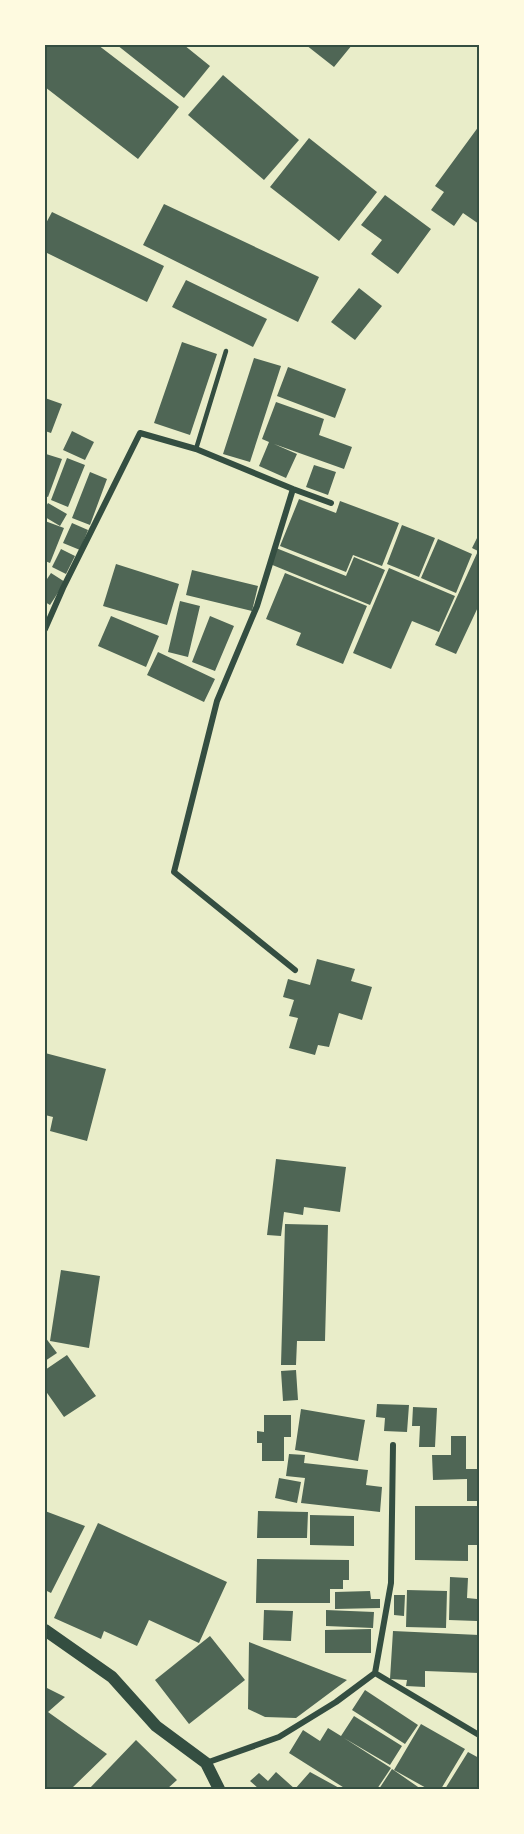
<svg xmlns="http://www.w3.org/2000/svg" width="524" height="1834" font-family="'Sofia Sans Condensed',sans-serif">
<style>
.building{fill:#4f6655}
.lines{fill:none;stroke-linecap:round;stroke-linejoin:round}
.service{stroke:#344e41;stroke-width:4.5}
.minor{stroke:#344e41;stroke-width:6}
.secondary{stroke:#344e41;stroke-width:12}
.neatline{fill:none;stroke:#344e41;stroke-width:2}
</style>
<rect width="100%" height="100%" fill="#e9edc9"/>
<path class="building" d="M45,45H98L179,107L138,159L45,87Z
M117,45H184L210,66L184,98Z
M306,45H352L334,67Z
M223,75L299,140L264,180L188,115Z
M479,126V224L463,213L454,226L431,210L444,192L435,186Z
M309,138L377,192L339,241L270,187Z
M385,195L431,229L398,274L371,254L382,240L361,225Z
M164,204L319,277L298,322L143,245Z
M52,212L164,266L147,302L45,252V225Z
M186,280L267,319L253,347L172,307Z
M359,288L382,306L355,340L331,322Z
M182,342L217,354L190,435L154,423Z
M254,358L281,366L250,462L223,454Z
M288,367L346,389L335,418L277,396Z
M45,398L62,404L51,433L45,431Z
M276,402L324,419L319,435L352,447L344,469L274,444L297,454L286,478L259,466L269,442L262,439Z
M72,431L94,442L85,460L63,450Z
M46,454L62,459L48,497L45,496Z
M67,458L85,465L68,507L51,500Z
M314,465L336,472L328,495L306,487Z
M90,472L107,479L90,525L72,518Z
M299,499L336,513L340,501L399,523L382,566L353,555L346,572L280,546Z
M48,503L67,514L60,526L45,517V508Z
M45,521L64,528L50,563L45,561Z
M72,523L88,530L80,550L63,543Z
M402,525L435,538L419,577L387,564Z
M479,534V605L456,654L435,645L478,551L472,548Z
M438,539L472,554L456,593L421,578Z
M276,548L346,576L354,557L385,570L370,605L270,564Z
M61,549L75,556L66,574L52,567Z
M116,564L179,584L167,625L103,606Z
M389,568L455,596L439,632L412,621L391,669L353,653Z
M192,570L258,586L252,611L186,595Z
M51,573L65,582L50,605L45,602V582Z
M285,573L367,606L343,664L296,645L301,633L266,619Z
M180,601L200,606L188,657L168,652Z
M111,616L159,636L146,667L98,646Z
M210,616L234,626L215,671L192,662Z
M158,652L215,679L204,702L147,675Z
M317,959L355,969L351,981L372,987L362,1020L339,1013L329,1047L318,1045L315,1055L289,1048L298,1018L289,1016L294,1000L283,997L288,979L310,985Z
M45,1053L106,1069L87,1141L50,1131L53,1117L45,1115Z
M276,1159L346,1167L340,1212L304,1207L303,1215L284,1212L281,1236L267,1235Z
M285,1224L328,1225L325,1341H297L296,1365H281Z
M61,1270L100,1276L89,1348L50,1341Z
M45,1337L57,1353L45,1361Z
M67,1355L96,1396L64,1417L45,1390V1370Z
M296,1370L298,1400L283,1401L281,1371Z
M377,1404L409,1405L407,1432L384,1431L385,1418L376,1417Z
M413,1407L437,1408L435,1447H419L420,1426H412Z
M301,1409L365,1420L358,1461L295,1450Z
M264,1415H291V1437H284V1461H262V1443H257V1431L264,1432Z
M451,1436H466V1469H479V1501H467V1479L433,1480L432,1455H451Z
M289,1454L305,1455L304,1463L368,1470L366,1485L382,1487L380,1512L301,1503L305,1478L286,1476Z
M279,1478L301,1482L297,1503L275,1498Z
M415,1506H479V1545H468V1561L415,1560Z
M45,1511L85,1526L51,1593L45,1590Z
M258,1511L308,1512L307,1538H257Z
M310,1515L354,1516V1546L310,1545Z
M98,1523L227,1582L199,1643L149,1620L137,1646L104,1631L101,1639L54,1618Z
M257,1559L349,1560V1580H343V1589H330V1603H256Z
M450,1577L468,1578L467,1598L477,1599V1621L449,1620Z
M407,1590L447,1591L446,1628L406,1627Z
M370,1591L371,1599H380V1608L335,1609V1592Z
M394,1595H405L404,1616L394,1615Z
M264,1610L293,1611L291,1641L263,1640Z
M326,1610L374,1612L373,1628L326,1626Z
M371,1629V1653H325V1630Z
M393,1631L479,1635V1673L425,1671V1687L406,1686L407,1680L390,1679Z
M210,1636L245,1680L189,1724L155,1680Z
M249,1642L347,1680L296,1718L265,1717L248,1709Z
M45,1687L65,1697L48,1712L107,1754L71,1789H45Z
M365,1690L418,1725L405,1744L352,1710Z
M354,1716L402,1746L390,1765L344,1738L391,1768L377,1789H346L289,1753L303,1730L320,1741L328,1728L341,1736Z
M421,1724L465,1749L441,1789H428L394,1770Z
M136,1740L177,1780L167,1789H89Z
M468,1752L479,1758V1789H445Z
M392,1769L395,1771L421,1789H379Z
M276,1772L295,1789L310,1772L341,1789H259L250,1781L259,1773L268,1781Z"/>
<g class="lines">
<path class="service" d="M196,449L226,351"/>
<path class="minor" d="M293,489L257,606L217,701L174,872L295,970
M45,629L63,588L140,433L196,449L293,489L331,503
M375,1673L479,1735
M206,1763L279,1737L336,1702L375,1673L391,1583L393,1445"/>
<path class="secondary" d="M45,1630L112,1677L156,1726L206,1763L219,1789"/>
</g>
<rect width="524" height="1834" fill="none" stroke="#fefae0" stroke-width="93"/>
<rect x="46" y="46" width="432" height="1742" class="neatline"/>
</svg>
